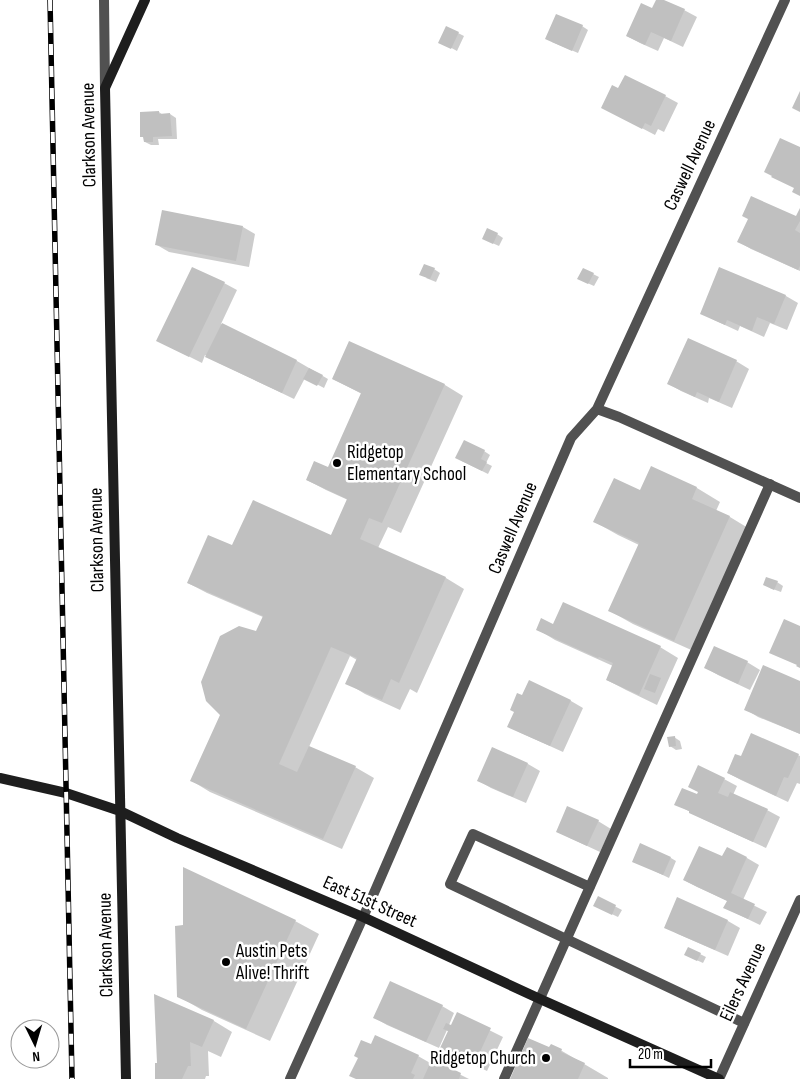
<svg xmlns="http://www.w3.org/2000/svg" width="800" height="1079" font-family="'Sofia Sans Condensed',sans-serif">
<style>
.shadow{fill:#0003}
.building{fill:#c0c0c0}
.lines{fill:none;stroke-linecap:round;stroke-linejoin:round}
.lane{stroke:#515151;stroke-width:10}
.street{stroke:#515151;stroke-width:10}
.secondary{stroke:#1e1e1e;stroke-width:10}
.rail-casing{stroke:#000;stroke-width:5.5}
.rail{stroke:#fff;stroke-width:4;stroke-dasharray:11;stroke-linecap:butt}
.poi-dot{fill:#000;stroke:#fff;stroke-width:2}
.labels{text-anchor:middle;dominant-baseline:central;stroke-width:5;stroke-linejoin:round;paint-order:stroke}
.street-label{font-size:19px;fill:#000;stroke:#fff}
.poi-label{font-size:19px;fill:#000;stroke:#fff;text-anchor:start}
</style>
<rect width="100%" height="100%" fill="#fff"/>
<path class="shadow" d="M657,0H661L684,10L697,17L683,47L664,38L658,51L640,43L627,36L653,9Z
M582,26L588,30L578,53L552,42Z
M458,33L464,36L457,51L446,45Z
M619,90L665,96L678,103L664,132L658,129L655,135L615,114Z
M159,112L163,115L170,114L176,118L177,139H158L159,145H151L145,142Z
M800,211V271L751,249L739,242L797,218Z
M243,227L255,234L249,267L169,252L157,245Z
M497,234L503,238L499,246L490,242Z
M434,269L440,273L436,282L426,278Z
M720,269L786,296L798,303L787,330L770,323L764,337L740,326L738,331L714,320L702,313Z
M593,274L599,277L594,286L585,282Z
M224,283L237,290L221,324L297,361L328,379L324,388L305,378L294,399L219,363L205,355L202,363L170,347Z
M689,340L736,361L749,369L732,408L709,398L708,403L681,391L669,384Z
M350,343L445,385L463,396L401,533L388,527L378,548L446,578L464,589L417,693L410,689L400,710L365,694L347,683L357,660L350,656L309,747L355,767L374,778L342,849L210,792L192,781L263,617L207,593L188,583L233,547L331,536L348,500L326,490L307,480L329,468L362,394L333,379Z
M484,451L490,455L486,463L492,466L488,474L462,461Z
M652,468L697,488L720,502L716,511L730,517L753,531L698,653L633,624L610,611L639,545L618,535L595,522L641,492Z
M777,582L783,586L781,592L770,588Z
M553,625L660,647L678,658L657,705L626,690L607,680L613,666L555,640L537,629Z
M747,662L760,670L750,690L718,675L706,668Z
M530,682L571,701L583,708L563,752L521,733L508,726Z
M800,683V734L758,717L745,709Z
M751,734L800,756V784L797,783L788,802L741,780L728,773L741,758Z
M674,737L680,741L682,749L676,750L670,746Z
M493,748L528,764L540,771L526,803L491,788L479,781Z
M724,779L737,786L733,795L767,810L780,817L766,848L703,819L676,804L698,796Z
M598,821L611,829L600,852L570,838L557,831Z
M671,858L676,861L669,878L640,864Z
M723,858H747L759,865L743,900L767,912L760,925L725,908L728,901L697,887L684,880Z
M599,898L622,910L618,917L601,909Z
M678,899L728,921L740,928L728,956L678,934L666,927Z
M295,921L319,934L270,1041L202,1010L178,996Z
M700,954L706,957L703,963L692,958Z
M155,996L214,1021L232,1032L221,1057L208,1051L209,1076H206L205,1079H157L158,1064Z
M442,1006L454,1013L449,1025L452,1026L457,1014L503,1037L487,1071L454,1055L449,1032L447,1030L439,1048L387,1025L375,1018Z
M376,1036L418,1056L432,1064L433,1061L469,1079H358Z
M551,1046L562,1051L608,1078V1079H511L550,1049Z"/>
<path class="building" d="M656,0H664L685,9L671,41L651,32L645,45L626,36L641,3L652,8Z
M556,14L583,25L572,51L545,39Z
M446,26L459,32L451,49L438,43Z
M625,75L666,95L651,126L645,123L642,129L601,108L612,85L618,88Z
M800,91V112L792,108Z
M159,111V114L170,113L172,136L153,137V142H144L143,137H140V112Z
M780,138L800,147V196L792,192L794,188L771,177L772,176L764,172Z
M751,196L796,216L800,208V221L795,230L800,233V266L798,270L737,242L748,219L742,216Z
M162,210L243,226L236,261L155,245Z
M487,228L498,233L493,244L482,239Z
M424,264L435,268L430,279L419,275Z
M192,267L225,282L189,357L156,341Z
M719,267L786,295L774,324L757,317L752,331L727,320L725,325L700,314Z
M583,268L594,273L588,284L577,279Z
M222,323L297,360L282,393L205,357Z
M688,338L737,360L719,402L697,392L695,397L667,384Z
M349,341L445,384L382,523L369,518L360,539L446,577L399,683L391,679L382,700L345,684L357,658L331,647L279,764L297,772L309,746L356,766L323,839L190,781L220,715L206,701L201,682L220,636L239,626L256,631L263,616L187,583L208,535L232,545L253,500L331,535L347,499L306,480L314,461L328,467L361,393L332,379Z
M309,368L323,375L317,386L303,379Z
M464,440L485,450L481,459L487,462L482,471L455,458Z
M651,466L697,487L692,499L730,516L674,641L608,611L639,543L593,522L614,478L640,490Z
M766,577L778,581L774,590L763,585Z
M563,602L661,646L639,695L606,680L613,663L599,657L598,658L536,630L541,618L553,624Z
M784,619L800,626V668L796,666L797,665L769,653Z
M714,646L748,661L738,684L704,668Z
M763,665L800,681V734L744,710Z
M650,674L661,678L655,693L644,689Z
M529,680L571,700L550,746L507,727L514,712L510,710L517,693L522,695Z
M751,733L799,754L788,778L784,777L776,796L727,773L735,754L741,756Z
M675,736L676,746L669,747L667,737Z
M492,747L528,763L513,797L477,781Z
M698,765L725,778L718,793L728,797L730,792L768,809L753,842L689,813V811L674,805L682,788L697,794L698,792L688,787Z
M567,806L599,820L587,846L556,832Z
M640,843L671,857L663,875L632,862Z
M699,846L722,856L727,847L747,857L731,893L755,904L748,919L723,908L727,901L683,880Z
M183,867L296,920L246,1029L177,997L175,926L183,925Z
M598,896L616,905L612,915L593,906Z
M677,897L728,920L715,950L664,928Z
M688,947L701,953L697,961L684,955Z
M390,981L443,1005L426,1042L373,1018Z
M154,994L214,1020L202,1047L190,1042L191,1066H188L182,1079H155V1063H157Z
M457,1012L491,1028L474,1065L440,1048L448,1031L443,1029L446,1023L451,1025Z
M375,1035L419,1055L411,1073L415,1075L413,1079H356L349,1076L358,1058L354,1056L361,1040L371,1044Z
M528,1038L549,1047L551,1044L562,1049L561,1052L585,1063L578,1079H510Z
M432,1059L461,1073L459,1079H423Z"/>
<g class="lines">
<path class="lane" d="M590,887L473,834L450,884L744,1023
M504,1079L770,484"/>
<path class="street" d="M104,0L105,88
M597,409L619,417L800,498
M290,1079L374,893L571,438L597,409L785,0
M719,1079L800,900"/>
<path class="secondary" d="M0,778L66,793L120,811L177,838L363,917L540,999L719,1079
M126,1079L105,88L145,0"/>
<g class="rail-casing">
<path id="rail" d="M50,0L72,1079"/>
</g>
<use href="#rail" class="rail"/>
</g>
<g class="poi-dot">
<circle cx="337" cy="463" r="5"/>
<circle cx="226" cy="962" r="5"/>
<circle cx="546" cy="1058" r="5"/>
</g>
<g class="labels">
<g class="street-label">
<text transform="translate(89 135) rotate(-91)">Clarkson Avenue</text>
<text transform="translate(690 165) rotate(-65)">Caswell Avenue</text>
<text transform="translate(513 528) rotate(-67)">Caswell Avenue</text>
<text transform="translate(97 540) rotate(-91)">Clarkson Avenue</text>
<text transform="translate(370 902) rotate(24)">East 51st Street</text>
<text transform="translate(106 945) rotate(-91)">Clarkson Avenue</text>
<text transform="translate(743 982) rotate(-65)">Eilers Avenue</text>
</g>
<g class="poi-label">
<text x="347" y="452">Ridgetop<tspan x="347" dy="22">Elementary School</tspan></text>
<text x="236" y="951">Austin Pets<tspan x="236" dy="22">Alive! Thrift</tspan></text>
<text x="536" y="1058" text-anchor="end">Ridgetop Church</text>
</g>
</g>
<g transform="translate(35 1044) rotate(175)"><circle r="24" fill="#ffffff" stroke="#999999"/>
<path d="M0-4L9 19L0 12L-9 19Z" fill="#000000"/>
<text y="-8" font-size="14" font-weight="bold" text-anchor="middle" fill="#000000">N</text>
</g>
<path d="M630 1059v8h81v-8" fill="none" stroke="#000000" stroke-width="2.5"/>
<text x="638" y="1059" font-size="15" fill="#000000" stroke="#ffffff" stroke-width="4" paint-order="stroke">20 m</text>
</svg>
